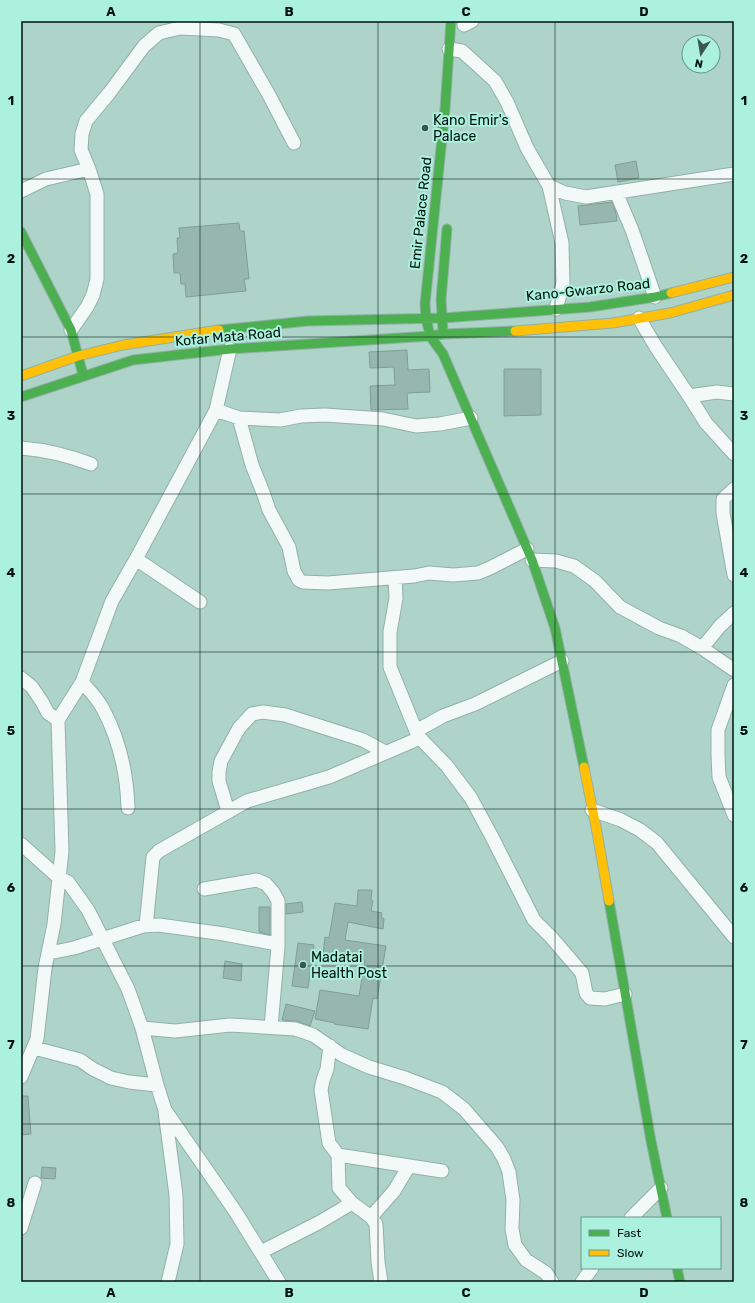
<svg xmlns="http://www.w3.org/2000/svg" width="755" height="1303" font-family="Rubik,sans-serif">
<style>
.building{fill:#97b6ad;stroke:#7f9e96}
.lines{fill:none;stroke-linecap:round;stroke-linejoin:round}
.street-casing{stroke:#93b0a8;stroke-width:15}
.fast-casing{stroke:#93b0a8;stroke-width:11}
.slow-casing{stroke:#93b0a8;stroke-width:11}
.street{stroke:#f3f9f7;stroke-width:13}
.fast{stroke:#4caf50;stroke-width:9}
.slow{stroke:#ffc107;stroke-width:9}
.grid{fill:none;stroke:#00120c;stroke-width:1;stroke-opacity:0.55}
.poi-dot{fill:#3d564e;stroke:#abf1de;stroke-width:1.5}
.labels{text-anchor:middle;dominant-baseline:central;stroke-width:4;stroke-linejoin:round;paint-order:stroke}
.poi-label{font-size:14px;fill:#00120c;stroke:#abf1de;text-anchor:start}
.street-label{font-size:14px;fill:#00120c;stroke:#abf1de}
.neatline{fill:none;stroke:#00120c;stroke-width:1.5}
.grid-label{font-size:13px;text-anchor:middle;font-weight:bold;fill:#00120c}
</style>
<rect width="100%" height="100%" fill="#aed4ca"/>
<path class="building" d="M636,161L639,178L618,182L615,165Z
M612,202L616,213L617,221L580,225L578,206Z
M239,223L240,231H244L249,279H244L246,291L186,297L185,284H181L180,273H174L173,254L178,253L177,238H180L179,228Z
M407,350L408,370L429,369L430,392L407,393L408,409L371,410L370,386L395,385L394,367L370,368L369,352Z
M504,369H541V415L504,416Z
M358,890H372L371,900L373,901L371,911L382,913L381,917L384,919L383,929L348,922L345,940L386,946L377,999L373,998L368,1029L334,1024L335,1023L315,1019L320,990L359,996L365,960L323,955L325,937L329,938L335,903L357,906Z
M302,902L303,912L286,914V904Z
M259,907H270V935L259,932Z
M298,943L314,945L308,988L292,986Z
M225,961L242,964L241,981L223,978Z
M286,1004L315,1011L310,1026L297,1021L282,1020Z
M21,1096H28L31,1134L21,1135Z
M42,1167L56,1168L55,1179L41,1178Z"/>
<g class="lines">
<g class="street-casing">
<path id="street" d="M464,25L472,21
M449,49L462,51L495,81L507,102L527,148L549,186L565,193L586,197L734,174
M89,169L81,150L82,134L86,121L110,92L144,46L159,33L180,28L219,30L234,34L269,95L294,143
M549,186L562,243L563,283L556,309
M21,191L46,179L89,169L97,194V279L93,295L87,307L71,330
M616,192L632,230L655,297
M639,318L656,347L689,396L706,423L734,454
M689,396L717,392L734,394
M216,410L239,418L280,420L301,416L325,415L383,419L416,426L440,424L471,418
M239,418L252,465L264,495L269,510L289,547L294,571L299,580L303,582L328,583L414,576L429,573L453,575L478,573L490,568L527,549
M21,448C47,450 67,455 91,464
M734,489L723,499V513L734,575
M136,559L200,602
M532,560L556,561L574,566L595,581L620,607L659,628L681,636L702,648L734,670
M395,578L396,598L390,632V667L416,731L420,738L447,766L471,798L492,837L534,920L551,937L582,973L586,993L590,998L605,999L625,994
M702,648L720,626L734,613
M21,678L32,687L42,702L48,713L58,720
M82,682C89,690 98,699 103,709C119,739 127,774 128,808
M734,685L718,730V755L719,777L734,815
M416,731L443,716L475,704L562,661
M592,810L621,820L640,830L657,843L734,937
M228,811L219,781V772L221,761L239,728L252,714L263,712L285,715L363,740L385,752
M21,844L58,877L68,882L88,910L128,989L142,1028L157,1085L165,1110L235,1211L279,1282
M204,889L257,880L266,884L273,892L278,901V947L271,1027
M146,926L153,857L159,851L247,801L329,777L420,738
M49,953L74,948L143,926L159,925L224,934L277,944
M142,1028L175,1031L230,1025L295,1029L313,1035L342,1055L369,1067L405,1078L442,1092L464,1109L497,1147L504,1159L509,1172L513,1200L512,1229L515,1245L526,1260L546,1273L552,1282
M330,1046L327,1069L323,1080L321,1090L329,1143L338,1155L339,1188L352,1203L371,1217L376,1224L378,1262L381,1282
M34,1048L80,1060L93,1069L111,1078L129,1082L157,1085
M21,1077L37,1039L45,968L54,924L62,851L58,720L82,682L112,601L136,559L216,410L230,349
M165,1112L176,1195L177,1244L168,1282
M338,1155L442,1171
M371,1217L394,1191L409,1166
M631,1218L661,1188
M21,1228L35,1183
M261,1252L320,1222L352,1203
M582,1282L592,1268"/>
</g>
<g class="fast-casing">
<path id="fast" d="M21,232L71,330L82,371
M219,330L308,321L443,318L590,307L655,297L671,293
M429,331L426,318L425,304L445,109L451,21
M443,331L441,300L447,229
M430,336L443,354L532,560L555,628L584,767
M21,397L133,360L230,349L430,336L443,334L515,331
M609,901L651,1141L667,1218
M677,1268L680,1282"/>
</g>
<g class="slow-casing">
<path id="slow" d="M671,293L734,277
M515,331L613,323L670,313L734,295
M21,376L78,356L123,345L219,330
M584,767L597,832L609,901"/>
</g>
<use href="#street" class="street"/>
<use href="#fast" class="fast"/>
<use href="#slow" class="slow"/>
</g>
<path class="grid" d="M200,21V1282M378,21V1282M555,21V1282M21,179H734M21,337H734M21,494H734M21,652H734M21,809H734M21,966H734M21,1124H734"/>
<g class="poi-dot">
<circle cx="425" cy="128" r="4"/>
<circle cx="303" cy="965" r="4"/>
</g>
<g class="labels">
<g class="poi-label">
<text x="433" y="120">Kano Emir's<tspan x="433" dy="16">Palace</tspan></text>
<text x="311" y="957">Madatai<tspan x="311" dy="16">Health Post</tspan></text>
</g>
<g class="street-label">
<text transform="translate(421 213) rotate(-84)">Emir Palace Road</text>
<text transform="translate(588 290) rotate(-6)">Kano-Gwarzo Road</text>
<text transform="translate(228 337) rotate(-5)">Kofar Mata Road</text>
</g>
</g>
<rect width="755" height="1303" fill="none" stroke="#abf1de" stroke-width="44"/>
<rect x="581" y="1217" width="140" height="52" fill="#abf1de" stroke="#67988a"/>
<rect x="589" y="1230" width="20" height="6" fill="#4caf50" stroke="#67988a"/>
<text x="617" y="1237" font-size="12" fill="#00120c">Fast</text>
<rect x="589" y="1250" width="20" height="6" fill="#ffc107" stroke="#67988a"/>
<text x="617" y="1257" font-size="12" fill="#00120c">Slow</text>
<g transform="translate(701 54) rotate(192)"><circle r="19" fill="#abf1de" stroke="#67988a"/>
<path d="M0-3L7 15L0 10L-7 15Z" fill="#3d564e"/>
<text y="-6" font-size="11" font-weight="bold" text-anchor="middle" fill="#00120c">N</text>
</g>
<rect x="22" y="22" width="711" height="1259" class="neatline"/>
<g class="grid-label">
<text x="111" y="16">A</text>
<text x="289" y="16">B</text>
<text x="466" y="16">C</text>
<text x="644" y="16">D</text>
<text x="11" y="105">1</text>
<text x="744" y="105">1</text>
<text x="11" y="263">2</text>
<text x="744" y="263">2</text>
<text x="11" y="420">3</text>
<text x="744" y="420">3</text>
<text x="11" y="577">4</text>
<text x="744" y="577">4</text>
<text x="11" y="735">5</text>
<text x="744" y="735">5</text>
<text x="11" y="892">6</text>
<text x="744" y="892">6</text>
<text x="11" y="1049">7</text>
<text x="744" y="1049">7</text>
<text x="11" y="1207">8</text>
<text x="744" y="1207">8</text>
<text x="111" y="1297">A</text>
<text x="289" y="1297">B</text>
<text x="466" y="1297">C</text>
<text x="644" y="1297">D</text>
</g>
</svg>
